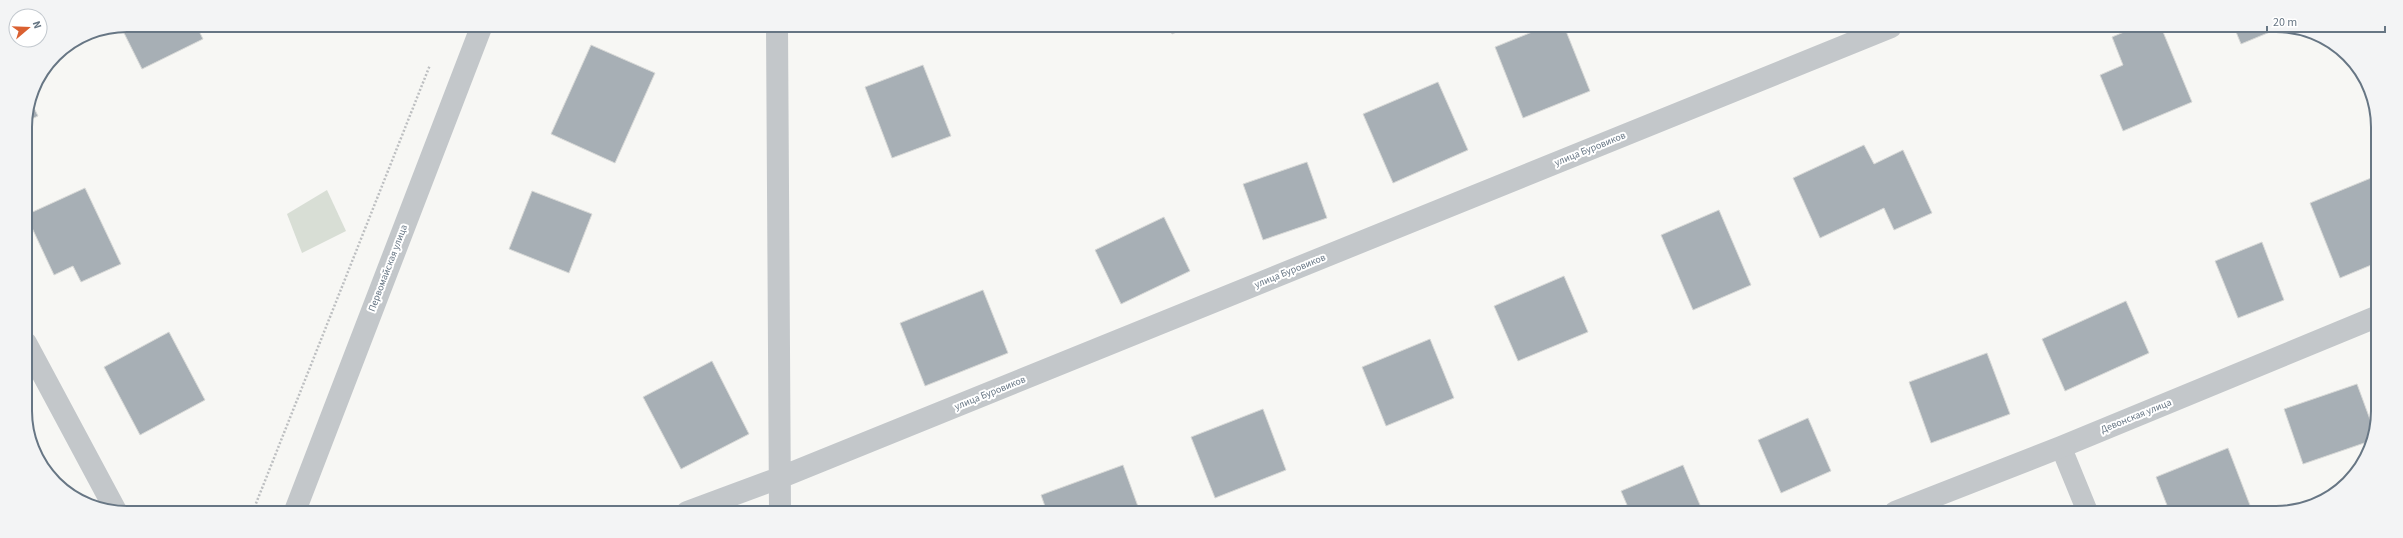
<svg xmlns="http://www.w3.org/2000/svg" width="2403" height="538" font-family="'Source Sans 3',sans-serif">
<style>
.green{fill:#d8ded5}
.building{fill:#a7afb5;stroke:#d8d9d7}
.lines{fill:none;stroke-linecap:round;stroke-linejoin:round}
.path{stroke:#bdbfc1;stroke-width:2.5;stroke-dasharray:2 2;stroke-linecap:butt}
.service{stroke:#c3c7ca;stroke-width:21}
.minor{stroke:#c3c7ca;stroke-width:22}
.tertiary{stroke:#c3c7ca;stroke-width:22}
.labels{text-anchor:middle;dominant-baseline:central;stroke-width:4;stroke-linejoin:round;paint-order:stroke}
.street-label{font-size:10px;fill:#677684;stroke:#fff}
.rim{fill:none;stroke:#677684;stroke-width:2}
</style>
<rect width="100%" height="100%" fill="#f7f7f4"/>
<path class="green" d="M327,190L346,231L302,253L287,214Z"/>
<path class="building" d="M127,25H196L203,39L142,69L121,27Z
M1169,26H1191L1172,34Z
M1547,26H1564L1590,91L1523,118L1495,47Z
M2136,27H2161L2192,102L2123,131L2100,75L2123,65L2112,37Z
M2234,27H2282L2241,44Z
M591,45L655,73L615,163L551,134Z
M923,65L951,136L892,158L865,87Z
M1438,82L1468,150L1393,183L1363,114Z
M30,100L38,116L25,122V120Z
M1864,145L1874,164L1903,150L1932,213L1894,230L1884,208L1820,238L1793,178Z
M1307,162L1327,218L1263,240L1243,184Z
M2376,176V263L2340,278L2310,203Z
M85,188L121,264L81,282L73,266L54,275L26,215Z
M532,191L592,214L569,273L509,249Z
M1719,210L1751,285L1693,310L1661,235Z
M1164,217L1190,271L1121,304L1095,250Z
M2262,242L2284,300L2238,318L2215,261Z
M1564,276L1588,332L1518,361L1494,306Z
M983,290L1008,353L925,386L900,323Z
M2126,301L2149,353L2065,391L2042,339Z
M169,332L205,400L140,435L104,367Z
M1430,339L1454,398L1386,426L1362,367Z
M1987,353L2010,414L1931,443L1909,382Z
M712,361L749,434L681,469L643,397Z
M2357,384L2375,433L2373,440L2303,464L2284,409Z
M1263,409L1286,470L1215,498L1191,437Z
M1808,418L1831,471L1781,493L1758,440Z
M2228,448L2253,513H2170L2156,477Z
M1123,465L1140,512H1047L1041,495Z
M1683,465L1703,512H1630L1621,491Z"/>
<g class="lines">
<path class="path" d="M253,511L430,65"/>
<path class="service" d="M2061,447L2088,513"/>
<path class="minor" d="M777,26L780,512
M26,343L116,511
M687,512L779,478L1891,27
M1895,512L2061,447L2376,317"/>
<path class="tertiary" d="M295,511L482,25"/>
</g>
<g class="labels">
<g class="street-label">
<text transform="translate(1590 149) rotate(-22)">улица Буровиков</text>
<text transform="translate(388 268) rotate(-69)">Первомайская улица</text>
<text transform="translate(1290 271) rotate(-22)">улица Буровиков</text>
<text transform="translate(990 393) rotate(-22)">улица Буровиков</text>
<text transform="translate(2136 416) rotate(-22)">Девонская улица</text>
</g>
</g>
<path d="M0 0H2403V538H0ZM127 32H2276A95 95 0 0 1 2371 127V411A95 95 0 0 1 2276 506H127A95 95 0 0 1 32 411V127A95 95 0 0 1 127 32Z" fill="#f3f4f5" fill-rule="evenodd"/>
<path class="rim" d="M127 32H2276A95 95 0 0 1 2371 127V411A95 95 0 0 1 2276 506H127A95 95 0 0 1 32 411V127A95 95 0 0 1 127 32Z"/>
<g transform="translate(28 28) rotate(71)"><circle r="19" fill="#ffffff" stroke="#c2c8ce"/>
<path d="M0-3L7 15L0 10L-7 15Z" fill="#da6031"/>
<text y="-6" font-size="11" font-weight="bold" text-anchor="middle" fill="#677684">N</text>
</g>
<path d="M2267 26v6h118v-6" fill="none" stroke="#677684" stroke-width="2"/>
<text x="2273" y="26" font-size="12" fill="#677684" stroke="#ffffff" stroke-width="3" paint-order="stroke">20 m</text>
</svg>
